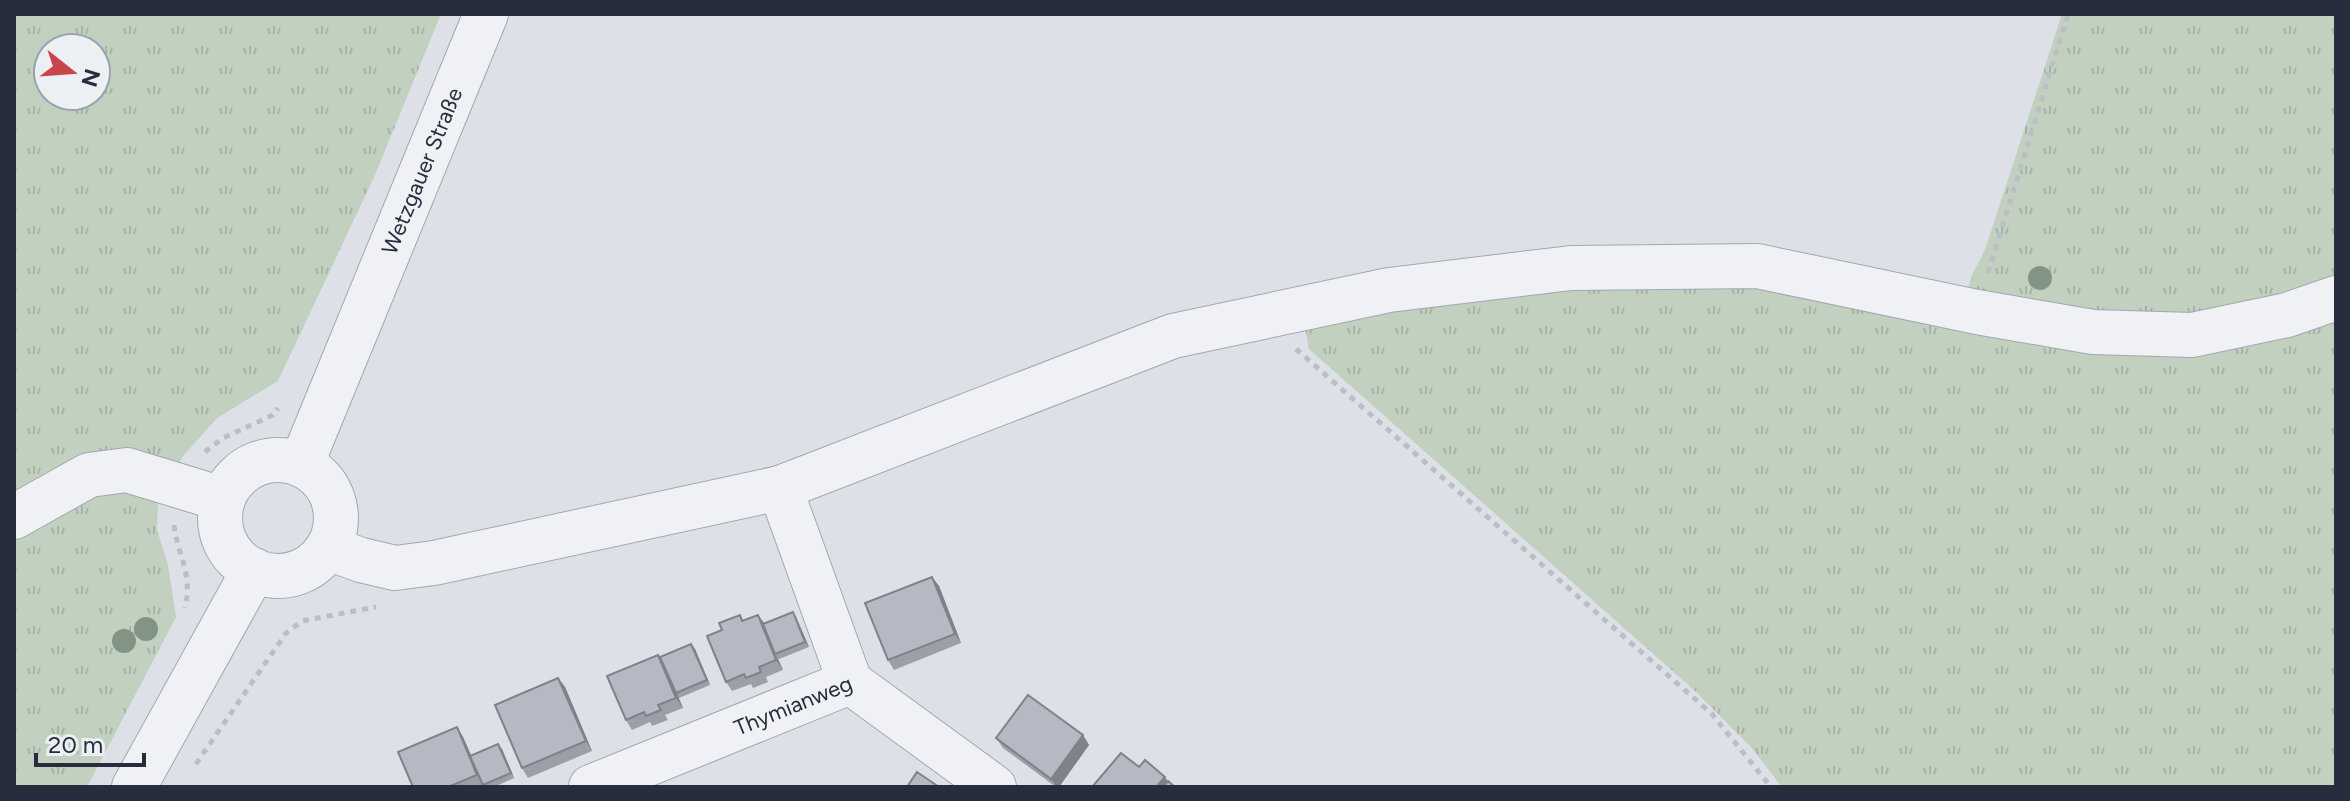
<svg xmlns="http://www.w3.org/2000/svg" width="2350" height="801" font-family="Figtree,sans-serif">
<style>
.grass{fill:url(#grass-tufts);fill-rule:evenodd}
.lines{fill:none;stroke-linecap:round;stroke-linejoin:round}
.minor-casing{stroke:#a3a7b1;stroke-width:46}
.path{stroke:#bcbec5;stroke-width:5;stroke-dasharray:6 6;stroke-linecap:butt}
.minor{stroke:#f0f1f5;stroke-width:44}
.tree{fill:#829585}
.wall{fill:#9c9fa8}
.shaded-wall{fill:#7f8288}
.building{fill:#b5b9c3;stroke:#7f8288;stroke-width:2}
.labels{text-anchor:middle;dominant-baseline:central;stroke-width:8;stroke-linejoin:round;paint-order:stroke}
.street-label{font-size:22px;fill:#272d3d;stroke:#eceff4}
</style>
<defs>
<pattern id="grass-tufts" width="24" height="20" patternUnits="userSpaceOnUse" patternTransform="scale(2)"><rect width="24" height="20" fill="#c1d0bf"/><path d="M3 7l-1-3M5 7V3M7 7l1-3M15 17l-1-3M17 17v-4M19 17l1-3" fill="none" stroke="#a6b3a5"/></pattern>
</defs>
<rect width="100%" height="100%" fill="#dde0e7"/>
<path class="grass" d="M14,14H441L375,175L278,381L217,418L183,456L158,500L157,530L168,565L176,617L87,787H14ZM48,48H96V96H48Z
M2062,14H2336V787H1782L1750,746L1694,690L1309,349L1305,328L1481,289L1732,281L1957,322L1972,275L1985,250Z"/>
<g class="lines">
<g class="minor-casing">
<g id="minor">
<circle cx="278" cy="518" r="58"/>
<path id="s1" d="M301,465L486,14"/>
<path d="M780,488L850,682"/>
<path d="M14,517L89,475L127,470L222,499"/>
<path d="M328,548L361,560L395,568L434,563L780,488L1173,336L1389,290L1571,268L1757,266L1977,312L2093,332L2192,335L2287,315L2336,298"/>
<path d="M850,682L994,787"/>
<path d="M134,787L254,570"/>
<path id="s2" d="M591,787L850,682"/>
</g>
</g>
<path class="path" d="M1988,273L2068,14
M1296,349L1712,714L1771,787
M205,452L223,438L273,415L278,408
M174,525C178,557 193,573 185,608
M196,764L286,633L302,621L376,607"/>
<use href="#minor" class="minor"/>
</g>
<g class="tree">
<circle cx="2040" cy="278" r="12"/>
<circle cx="146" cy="629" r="12"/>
<circle cx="124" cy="641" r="12"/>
</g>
<path class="wall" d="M932,577L939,586L961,643L894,670L888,660Z
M740,615L744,621L764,624L796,617L809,647L779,659L778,658L783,670L766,677L768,682L753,688L751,684L732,691L726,682Z
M695,649L710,685L679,698L678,697L683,708L665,715L668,720L652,726L650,722L632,730L626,720L658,655L662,660Z
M558,678L565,687L592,751L528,778L522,768Z
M457,727L463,737L471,756L502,749L514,778L494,787H484L482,785L477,787H413Z
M1083,735L1089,745L1059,787H1056L1003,748L996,738Z"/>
<path class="shaded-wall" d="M932,577L939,586L961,643L955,634Z
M793,612L796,617L809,647L805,642Z
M758,615L765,624L775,654L783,670L776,660Z
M691,644L695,649L710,685L707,680Z
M658,655L665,665L683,708L676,698Z
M558,678L565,687L592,751L586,741Z
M457,727L463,737L484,784L477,775Z
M1083,735L1089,745L1059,787H1057L1051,779Z
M498,744L502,749L514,778L511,773Z
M1165,777L1171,787H1156Z"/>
<path class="building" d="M932,577L955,634L888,660L865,603Z
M793,612L805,642L775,654L763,624Z
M740,615L742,621L758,615L776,660L759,667L761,672L746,678L744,674L726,682L707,636L722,630L719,623Z
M691,644L707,680L676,693L660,657Z
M658,655L676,698L658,705L661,710L646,716L644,712L626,720L607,676Z
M558,678L586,741L522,768L495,705Z
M1028,695L1083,735L1051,779L996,738Z
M457,727L477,775L448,787H413L398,752Z
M498,744L511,773L483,785L470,756Z
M1121,753L1139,767L1145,760L1165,777L1156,787H1092Z
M917,772L939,787H907Z
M1168,781L1175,787H1163Z"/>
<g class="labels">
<g class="street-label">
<text stroke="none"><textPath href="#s1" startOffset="318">Wetzgauer Straße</textPath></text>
<text stroke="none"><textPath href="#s2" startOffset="218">Thymianweg</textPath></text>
</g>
</g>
<rect width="2350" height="801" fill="none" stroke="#272d3d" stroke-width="32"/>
<g transform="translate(72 72) rotate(107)"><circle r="38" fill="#eceff4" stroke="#9da1ab" stroke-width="2"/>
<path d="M0-6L14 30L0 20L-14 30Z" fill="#c9454c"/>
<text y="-12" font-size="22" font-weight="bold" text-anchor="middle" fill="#272d3d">N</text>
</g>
<path d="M36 753v12h108v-12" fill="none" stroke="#272d3d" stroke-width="4"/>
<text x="48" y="753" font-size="24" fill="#272d3d" stroke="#eceff4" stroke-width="6" paint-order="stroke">20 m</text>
</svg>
